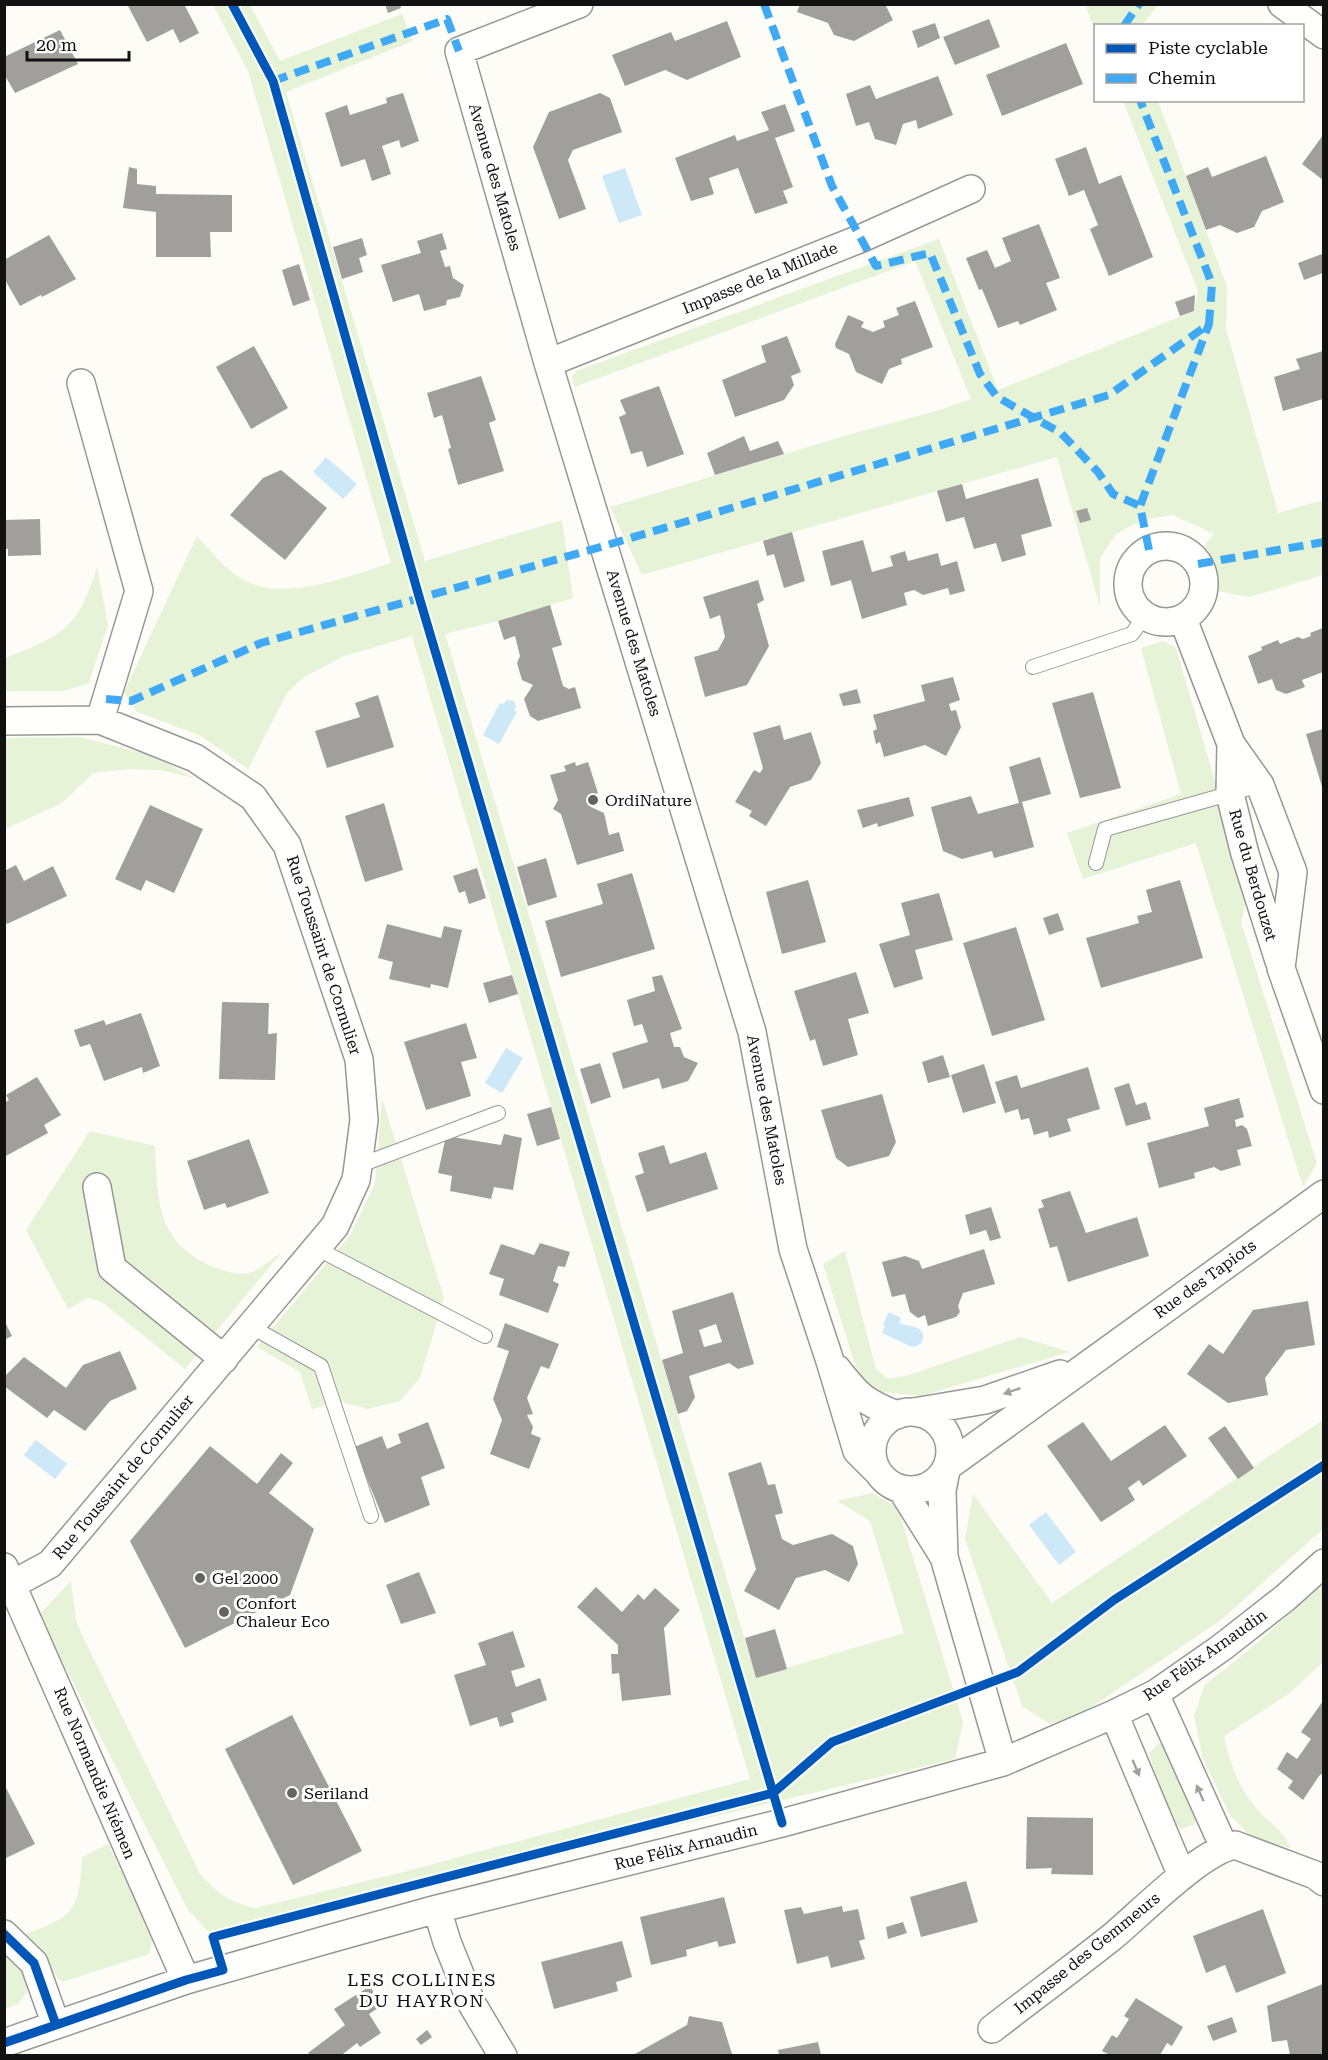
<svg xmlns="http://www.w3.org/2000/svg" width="1328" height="2060" font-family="'Roboto Serif',serif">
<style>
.green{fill:#e7f3d7}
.water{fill:#cde8f7}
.building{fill:#a19f9c;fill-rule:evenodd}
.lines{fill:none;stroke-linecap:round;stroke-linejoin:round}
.service-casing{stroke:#979795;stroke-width:16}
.minor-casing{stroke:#979795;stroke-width:30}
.service{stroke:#fffffe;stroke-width:14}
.minor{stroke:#fffffe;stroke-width:27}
.quiet{stroke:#3fa9f5;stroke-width:8;stroke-dasharray:15 8;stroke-linecap:butt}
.cycleway-casing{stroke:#fff;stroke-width:13}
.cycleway{stroke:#0057b8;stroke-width:9}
.oneway{fill:#a0a09f}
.poi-dot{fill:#646362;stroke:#fff;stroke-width:2}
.labels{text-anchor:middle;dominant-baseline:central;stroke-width:6;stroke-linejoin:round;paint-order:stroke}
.street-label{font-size:16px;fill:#111;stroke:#fff}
.poi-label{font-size:16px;fill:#111;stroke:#fff;text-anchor:start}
.neighbourhood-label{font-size:18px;letter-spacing:1.5px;fill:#111;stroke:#fff}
</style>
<rect width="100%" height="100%" fill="#fdfcf7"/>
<path class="green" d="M213,5H250L280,61L402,14L413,41L286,92L425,561L562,520L573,598L498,621L445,634L756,1677L904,1633L870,1521L837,1501L872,1493L898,1508L963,1722L955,1759L414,1888L243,1937H213L187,1908L39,1615L71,1581L76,1620L82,1635L200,1874C220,1895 227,1901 255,1908L407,1871L750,1779L412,636L344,656L304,677L287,693L248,769L201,736L137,712L124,692L197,536C208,548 219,562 232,572C274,608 345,577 391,563L248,71Z
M1085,5H1158L1142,25L1096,26L1095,30Z
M1123,101H1158L1227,287L1226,329L1278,513L1323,500V575L1250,597L1218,591L1204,546L1214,534L1173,515L1142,520L1116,534L1100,558V607L1057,457L642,575L610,507L858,432L933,412L971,399L915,261L575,387L572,378L576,371L939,239L998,390L1194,311L1198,291Z
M97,567L108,625L89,683L64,691H5V658C32,647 63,638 79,611C87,598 92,582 97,567Z
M1164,641L1176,648L1248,894L1241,922L1317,1163L1303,1187L1196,843L1083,879L1067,833L1181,794L1141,648Z
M80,737L154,756L194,778L159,770L131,769L93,773L62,803L5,829L4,738Z
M382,1098L444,1298L420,1378L400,1401L368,1409L338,1401L312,1409L300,1372L257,1347L350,1235L375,1184Z
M90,1131L155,1146C158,1199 155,1239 209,1265C220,1270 238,1276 250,1273C261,1269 272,1258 282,1252L185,1369L102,1302L88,1298L68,1309L26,1230Z
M845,1251L876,1369L888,1379L909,1375L1020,1337L1070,1352L921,1396L882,1392L860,1380L823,1264Z
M1323,1420V1529L1221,1620L1084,1712L1050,1724L1022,1706L965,1539L973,1494L1052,1603Z
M1323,1584V1662L1290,1693L1224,1736C1229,1763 1239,1788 1257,1809C1268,1823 1285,1830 1290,1848L1250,1836L1230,1815L1203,1759L1194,1716L1204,1686L1249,1650Z
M1166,1743L1199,1818L1194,1824L1181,1829L1171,1821L1149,1753L1158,1744Z
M108,1844L153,1936L149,1954L62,1982L18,1937C32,1931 65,1921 72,1908C81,1894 81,1873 82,1857Z
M5,1948L25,1969L27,1992L19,2003L5,2009Z"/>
<path class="water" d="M625,168L642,215L619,223L602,176Z
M326,457L357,484L343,499L313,472Z
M507,700L514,701L516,707L514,710L517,712L499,744L483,735L500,703L503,704Z
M506,1048L523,1058L502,1093L485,1083Z
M889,1312L901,1318L899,1323C907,1327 924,1324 923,1338C922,1345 917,1346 912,1347L882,1333L885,1326L883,1324Z
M36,1440L67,1464L55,1479L24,1455Z
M1046,1512L1076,1552L1059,1565L1029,1525Z"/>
<path class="building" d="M127,4H184L199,33L180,43L173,29L147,42Z
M385,4H400L401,8L388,13Z
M800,4H885L893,20L854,41L834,35L828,23L797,12Z
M989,19L1000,47L955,65L943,37Z
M727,21L741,57L687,80L665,70L625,86L612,55L671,32L675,41Z
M935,23L940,38L918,48L912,31Z
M60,30L78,64L15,93L4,74V57Z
M1066,43L1083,84L1002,116L986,75Z
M938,76L953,115L918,129L916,120L903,124L896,145L875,139L869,122L856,126L846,94L870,85L876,99Z
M403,93L419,141L401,148L399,140L382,146L391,174L372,181L365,159L341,167L325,113L347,105L350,115L387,103L386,98Z
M600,93L610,98L622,132L573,150L568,160L586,209L559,219L533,147L549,112Z
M785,104L795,131L775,138L793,187L783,191L788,203L755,214L738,168L709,178L714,194L691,201L675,158L735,135L737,141L769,130L761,112Z
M1323,135V180L1302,164Z
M1086,147L1099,184L1121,175L1153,257L1109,276L1090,229L1098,225L1084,190L1069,196L1055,159Z
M1266,156L1284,202L1262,211L1254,227L1237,233L1220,225L1206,230L1186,176L1208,167L1212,177Z
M129,167L137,169V184L156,186V194L232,195V232H210L211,257H156V212L123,208Z
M1039,224L1060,278L1046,283L1057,310L1020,325L1018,321L998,328L982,289L979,290L966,258L987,250L995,268L1011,261L1002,238Z
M442,233L447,249L440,251L445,267L450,266L453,278L464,285L460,297L447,300L446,305L424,311L419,294L393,302L381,265L421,253L417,241Z
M49,235L76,279L42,297L41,295L20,306L4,278V260Z
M362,238L367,255L359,258L363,272L342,279L333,247Z
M1322,254L1323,273L1304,280L1298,263Z
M299,264L310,300L293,306L282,270Z
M1195,295L1194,311L1180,316L1175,302Z
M915,301L933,347L901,359L902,364L889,369L882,384L856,372L849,354L836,348L835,344L848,315L864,322L861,327L873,332L885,327L883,321L899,315L896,308Z
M787,336L801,372L791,376L794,385L784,400L735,417L722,380L766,362L761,346Z
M254,346L288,408L251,429L216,367Z
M1323,351V399L1283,411L1274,377L1300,369L1296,359Z
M481,376L496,420L489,423L504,471L458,485L448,449L451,448L442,415L434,418L427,393Z
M659,386L684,454L647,467L642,451L631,454L619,417L626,414L620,400Z
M744,436L750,451L778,441L784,454L715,475L707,453Z
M281,470L327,508L285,560L230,515L263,478Z
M1038,478L1052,526L1021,535L1026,555L1002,562L996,543L974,549L964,517L946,522L937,491L962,484L966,499Z
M1087,508L1091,520L1080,523L1076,511Z
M40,519L41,555L8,556V549H4V520Z
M792,532L805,581L784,588L774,554L767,556L763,541Z
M863,540L872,572L893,566L890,556L905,551L908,561L938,553L941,566L957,561L965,591L950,595L948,588L923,595L914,590L904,593L907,605L862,619L851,580L831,586L822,551Z
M758,580L764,600L757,604L769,646L747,685L705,697L694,657L718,650L725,637L720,615L710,619L703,597Z
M550,605L562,645L552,648L563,686L569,689L575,687L581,708L538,721L530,716L524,699L533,685L522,680L517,663L520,656L515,636L504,640L498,621Z
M1323,628V672L1302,680L1305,687L1286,694L1276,690L1272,679L1258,684L1248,656L1262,650L1261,647L1278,640L1280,644L1298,637L1303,639L1311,636L1310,633Z
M953,677L960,700L949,704L951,711L956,710L961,727L946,756L925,745L884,757L880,742L876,744L873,731L877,729L873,715L925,701L921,685Z
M857,689L861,703L843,706L839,694Z
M1093,692L1121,788L1080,798L1052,703Z
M378,695L394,747L327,768L315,731L360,717L355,703Z
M780,725L784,740L811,732L821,763L811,780L790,787L766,826L749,816L752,811L735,802L754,770L760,773L763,768L753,733Z
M1323,729V790L1306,734Z
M1040,757L1051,794L1022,802L1034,847L994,858L992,851L962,859L943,851L931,807L971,796L978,814L1019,803L1009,767Z
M575,762L576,766L588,762L598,793L588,797L591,807L604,813L609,835L619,832L624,851L577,865L561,814L553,809L558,800L550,775L566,771L564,766Z
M909,797L914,816L878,827L877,823L863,828L857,810Z
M384,803L403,870L365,882L345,816Z
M150,805L203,829L174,893L146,880L141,891L115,879Z
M546,858L557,897L528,906L517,867Z
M16,865L24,881L53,866L67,896L7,924L4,919V871Z
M477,868L486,898L469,904L465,891L459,893L453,876Z
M632,873L655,949L561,977L545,921L603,904L597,884Z
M808,880L826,942L782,954L766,892Z
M1180,880L1203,958L1101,988L1086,938L1139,923L1137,916L1152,912L1146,890Z
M939,893L953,940L915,950L923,979L894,988L879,944L910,935L901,903Z
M1058,913L1064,930L1049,935L1043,918Z
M387,924L441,938L444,926L462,930L448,988L431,984L430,988L389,979L393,962L378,958Z
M1016,927L1045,1020L992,1036L963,943Z
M856,972L869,1013L848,1019L858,1055L823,1066L815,1039L810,1041L794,991Z
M512,975L518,994L489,1003L483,983Z
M662,975L682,1029L670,1033L674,1047H680L684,1057L698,1063L688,1081L662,1089L659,1078L623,1089L612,1053L648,1042L642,1024L634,1026L627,1000L655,991L652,977Z
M222,1002L269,1003L268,1034L277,1033L275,1080L219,1079Z
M141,1013L160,1066L143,1073L142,1067L104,1081L90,1044L80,1047L74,1030L104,1020L106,1025Z
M466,1023L477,1058L461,1062L471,1096L426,1110L404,1042Z
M943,1055L950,1077L928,1083L922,1062Z
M600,1063L611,1097L591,1104L580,1069Z
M984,1064L996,1103L963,1113L951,1075Z
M1088,1067L1100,1109L1067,1119L1071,1131L1049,1138L1048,1131L1034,1135L1029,1118L1021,1120L1018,1109L1005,1113L995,1082L1017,1075L1021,1088Z
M37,1077L61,1115L44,1125L48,1133L4,1157V1103L9,1100L6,1095Z
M1129,1083L1136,1105L1146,1102L1151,1119L1126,1126L1114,1088Z
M882,1094L896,1142L889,1156L848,1167L836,1158L821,1110Z
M1239,1098L1244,1117L1235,1120L1236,1127L1242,1125L1247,1129L1252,1146L1237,1150L1241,1165L1221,1171L1214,1167L1194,1173L1195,1178L1159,1188L1147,1143L1209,1126L1204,1108Z
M551,1107L560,1139L537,1146L527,1114Z
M504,1134L522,1138L513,1190L494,1187L491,1199L450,1191L452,1176L438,1173L446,1136L501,1145Z
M249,1139L269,1193L227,1208L225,1203L204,1210L187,1161Z
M664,1145L670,1164L706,1152L718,1189L647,1212L635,1176L644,1173L638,1153Z
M1070,1191L1086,1233L1137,1217L1149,1256L1068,1282L1057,1246L1050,1248L1038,1209L1044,1207L1041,1200Z
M991,1207L1001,1238L990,1241L986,1230L970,1235L965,1215Z
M540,1243L570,1252L565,1267L558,1266L553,1281L559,1284L548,1313L499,1295L504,1279L489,1274L501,1244L534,1255Z
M984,1249L995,1284L963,1293L958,1306L960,1312L956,1317L928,1326L925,1315L918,1318L910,1312L905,1294L892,1297L882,1262L905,1256L919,1261L922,1269Z
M733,1292L754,1364L738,1369L729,1363L689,1376L695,1397L687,1411L678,1414L662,1360L683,1353L672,1311ZM716,1324L722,1342L704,1347L699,1330Z
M1308,1301L1315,1345L1286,1350L1265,1378L1268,1395L1228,1403L1187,1374L1209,1344L1223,1354L1253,1310Z
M4,1320L12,1336L4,1340Z
M505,1323L559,1344L549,1369L541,1366L527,1398L533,1414L527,1415L533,1427L531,1434L541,1438L529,1469L490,1454L502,1420L493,1399L509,1351L497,1347Z
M120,1351L137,1389L110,1401L85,1431L54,1410L47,1418L4,1386V1377L24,1357L66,1388L83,1365Z
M428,1422L445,1468L421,1477L430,1505L385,1523L354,1447L382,1436L387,1449L401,1443L398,1434Z
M1083,1422L1111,1461L1165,1425L1187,1456L1143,1486L1139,1480L1128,1488L1135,1500L1101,1522L1047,1446Z
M1225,1426L1254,1468L1238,1479L1208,1438Z
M210,1446L257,1484L281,1453L293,1463L269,1493L314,1529L290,1595L185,1648L130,1541Z
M761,1462L768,1485L775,1484L783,1513L775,1515L782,1539L793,1545L832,1534L853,1546L858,1564L849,1582L825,1570L796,1578L779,1610L744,1591L756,1569L728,1473Z
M419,1572L436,1613L401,1624L386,1585Z
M596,1587L622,1612L638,1594L644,1600L655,1588L680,1610L664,1628L671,1695L622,1701L619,1673L612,1674L611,1654H618V1645L577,1607Z
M775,1629L787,1669L756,1678L745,1638Z
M513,1631L525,1667L511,1671L516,1687L540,1678L547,1700L511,1713L514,1722L500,1727L497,1717L470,1726L454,1675L486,1665L478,1643Z
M1323,1701V1773L1319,1776L1303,1800L1288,1788L1293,1781L1277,1769L1287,1752L1297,1759L1311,1739L1301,1732Z
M292,1715L362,1851L293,1885L225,1749Z
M4,1784L35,1844L4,1859Z
M1027,1817L1093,1818V1875L1051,1874L1052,1868L1026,1869Z
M966,1881L978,1922L921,1937L910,1897Z
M724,1897L736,1943L719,1947L717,1941L686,1950L687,1956L651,1965L640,1917Z
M842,1906L843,1912L858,1909L865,1939L859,1941L865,1959L831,1968L828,1956L797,1964L784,1910L801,1907L804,1914Z
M1263,1909L1286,1973L1236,1993L1225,1965L1206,1973L1193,1936Z
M903,1922L907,1933L888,1939L886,1927Z
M622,1941L632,1977L616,1982L618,1991L554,2009L541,1962Z
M1323,1984V2055H1290L1287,2040L1272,2042L1267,2006Z
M370,1986L381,2006L369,2014L381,2033L360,2047L357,2043L343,2054V2055H310L308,2053L345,2025L334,2009Z
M1136,1998L1183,2027L1172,2046L1167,2043L1160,2055H1110L1102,2051L1112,2035L1117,2038L1129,2019L1124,2016Z
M689,2016L722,2022L732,2054L729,2055H633L687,2025Z
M1232,2017L1237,2032L1213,2041L1207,2026Z
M427,2030L432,2037L421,2045L416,2039Z
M818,2042L821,2055H779L778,2050Z"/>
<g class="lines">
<g class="service-casing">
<path id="service" d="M1033,667L1132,634L1144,617
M1096,863L1105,829L1260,785
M358,1166L498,1113
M318,1249L485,1336
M250,1326L321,1366L371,1516"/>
</g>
<g class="minor-casing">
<path id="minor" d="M579,4L459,51L548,363L752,1032L793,1249L830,1361L857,1451L879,1473
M1282,4L1324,35
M548,363L862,238L971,189
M81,383L139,591L100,720
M1128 584a38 38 0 1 1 76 0a38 38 0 1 1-76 0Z
M1183,619L1231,744L1260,785L1293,872L1281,968L1324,1090
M4,721L100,720L195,758L253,797L287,845L359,1059L364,1120L358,1166L356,1180L335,1226L50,1564L13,1584
M1231,744L1230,794L1245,854L1279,961
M97,1187L112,1268L224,1359
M837,1369C858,1396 864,1402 897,1415
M872 1451a39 39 0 1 1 78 0a39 39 0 1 1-78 0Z
M914,1412L985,1400L1060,1374
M948,1466L1324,1194
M946,1470L942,1491L944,1557L1003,1762
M902,1490L944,1557
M4,1567L186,1980
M1155,1694L1224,1847
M1114,1714L1182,1876
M437,1909L447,1942L472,2004L503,2056
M4,1934L34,1963L56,2025
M992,2029C1032,1998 1073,1968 1112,1937C1141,1913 1201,1851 1235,1845L1315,1875L1324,1882
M4,2043L186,1980L329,1939L437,1909L782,1823L1003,1762L1114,1714L1155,1694L1221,1648L1285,1598L1324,1563"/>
</g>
<use href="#service" class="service"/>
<use href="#minor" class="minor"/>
<path class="quiet" d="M764,4L832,186L876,266L930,253L980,374L997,397L1061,433L1098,472L1113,494L1140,506
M1124,26L1139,4
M273,81L447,19L459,51
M1149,550L1140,506L1209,324
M1198,564L1324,542
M106,699L131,701L261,643L604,546L1109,395L1209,324L1212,284L1140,100"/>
<g class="cycleway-casing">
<path id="cycleway" d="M232,4L273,81L420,600L782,1823
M4,1934L34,1963L56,2025
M4,2043L186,1980L223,1970L213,1937L773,1793L832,1742L1018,1672L1114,1600L1324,1465"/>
</g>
<use href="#cycleway" class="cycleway"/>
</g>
<defs><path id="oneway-solid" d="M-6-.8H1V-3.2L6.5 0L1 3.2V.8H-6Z" transform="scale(1.5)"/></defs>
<g class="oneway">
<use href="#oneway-solid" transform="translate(1012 1391) rotate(161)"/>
<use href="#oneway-solid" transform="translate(1136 1768) rotate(67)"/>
<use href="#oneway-solid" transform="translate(1200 1793) rotate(-114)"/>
</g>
<g class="poi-dot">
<circle cx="593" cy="800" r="6"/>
<circle cx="200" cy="1578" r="6"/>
<circle cx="224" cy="1612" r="6"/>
<circle cx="292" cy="1793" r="6"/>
</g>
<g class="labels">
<g class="street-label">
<text transform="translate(495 177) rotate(74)">Avenue des Matoles</text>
<text transform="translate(760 278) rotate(-22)">Impasse de la Millade</text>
<text transform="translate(634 643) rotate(73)">Avenue des Matoles</text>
<text transform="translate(1253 875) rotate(74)">Rue du Berdouzet</text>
<text transform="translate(324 955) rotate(72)">Rue Toussaint de Cornulier</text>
<text transform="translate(767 1110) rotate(79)">Avenue des Matoles</text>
<text transform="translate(1205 1279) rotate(-36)">Rue des Tapiots</text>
<text transform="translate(123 1477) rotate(-50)">Rue Toussaint de Cornulier</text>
<text transform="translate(1205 1655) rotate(-35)">Rue Félix Arnaudin</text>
<text transform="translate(95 1773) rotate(67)">Rue Normandie Niémen</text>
<text transform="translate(686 1847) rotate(-14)">Rue Félix Arnaudin</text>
<text transform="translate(1087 1953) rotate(-39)">Impasse des Gemmeurs</text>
</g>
<g class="poi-label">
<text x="605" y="800">OrdiNature</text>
<text x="212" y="1578">Gel 2000</text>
<text x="236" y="1603">Confort<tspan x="236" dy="18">Chaleur Eco</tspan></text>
<text x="304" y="1793">Seriland</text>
</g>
<g class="neighbourhood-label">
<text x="422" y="1979">LES COLLINES<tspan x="422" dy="21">DU HAYRON</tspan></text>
</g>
</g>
<rect width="1328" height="2060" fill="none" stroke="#111111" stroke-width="12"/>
<rect x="1094" y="24" width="210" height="78" fill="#ffffff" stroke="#a0a0a0" stroke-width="1.5"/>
<rect x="1106" y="44" width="30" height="9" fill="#0057b8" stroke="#a0a0a0" stroke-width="1.5"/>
<text x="1148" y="54" font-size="18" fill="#111111">Piste cyclable</text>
<rect x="1106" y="74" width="30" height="9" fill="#3fa9f5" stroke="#a0a0a0" stroke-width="1.5"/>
<text x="1148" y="84" font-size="18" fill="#111111">Chemin</text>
<path d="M27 51v9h102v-9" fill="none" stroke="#111111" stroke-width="3"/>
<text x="36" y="51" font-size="18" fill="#111111" stroke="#ffffff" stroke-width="4.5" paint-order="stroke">20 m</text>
</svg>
